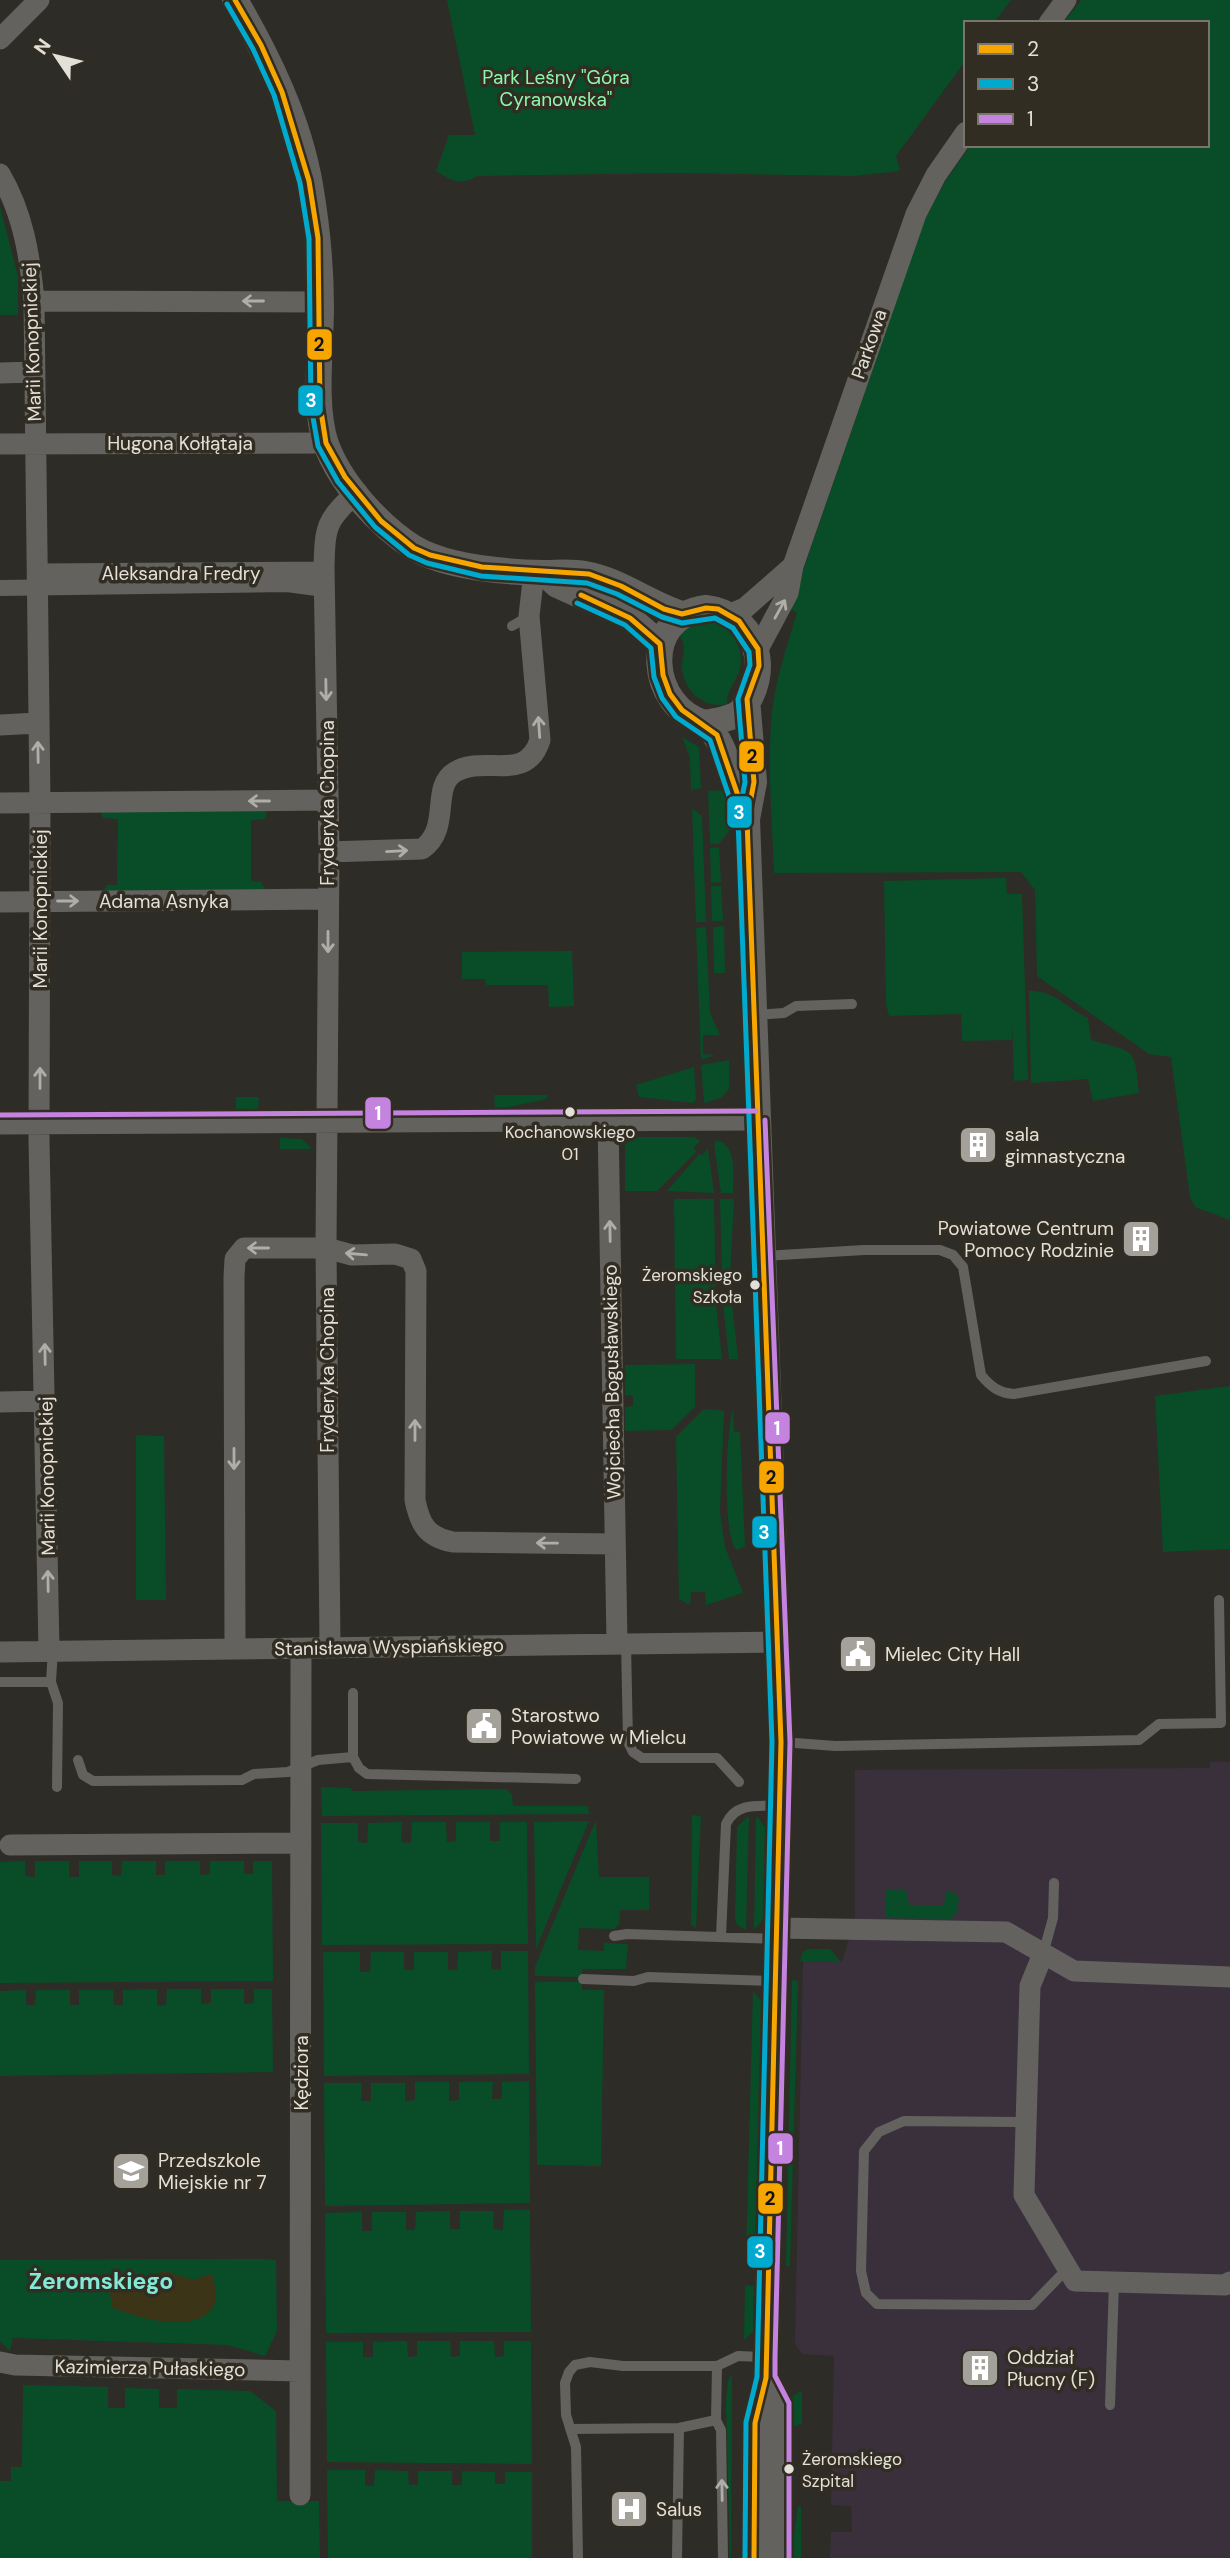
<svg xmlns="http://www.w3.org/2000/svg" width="1230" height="2558" font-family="'DM Sans',sans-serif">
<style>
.medical{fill:#39303c}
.green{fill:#094d28}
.sand{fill:#3b3416}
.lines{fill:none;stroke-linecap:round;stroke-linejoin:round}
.service{stroke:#64625e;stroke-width:10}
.pedestrian{stroke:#64625e;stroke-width:16}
.minor{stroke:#64625e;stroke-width:21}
.tertiary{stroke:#64625e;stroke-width:26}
.bus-1-casing{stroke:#322d22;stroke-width:10}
.bus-2-casing{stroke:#322d22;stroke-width:10}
.bus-3-casing{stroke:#322d22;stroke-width:10}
.bus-1{stroke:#f7a600;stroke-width:5}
.bus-2{stroke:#00a9ce;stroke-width:5}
.bus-3{stroke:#c483df;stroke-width:5}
.oneway{stroke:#b0aea8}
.bus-dot{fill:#e3e0d9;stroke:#322d22;stroke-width:2.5}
.labels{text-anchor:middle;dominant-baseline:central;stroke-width:7;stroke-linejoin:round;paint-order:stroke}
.bus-label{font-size:17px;fill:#e3e0d9;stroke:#322d22}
.park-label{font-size:19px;fill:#8df7ad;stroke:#322d22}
.street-label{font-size:19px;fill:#e3e0d9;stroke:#322d22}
.poi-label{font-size:19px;fill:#e3e0d9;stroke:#322d22;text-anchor:start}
.quarter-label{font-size:23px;font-weight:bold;fill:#83e9d7;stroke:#322d22}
.line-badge{stroke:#322d22;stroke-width:2.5}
.badge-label{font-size:19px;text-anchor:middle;font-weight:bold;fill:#fff}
.pale-badge-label{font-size:19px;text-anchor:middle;font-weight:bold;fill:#111}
</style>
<rect width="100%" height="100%" fill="#2e2c26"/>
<path class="medical" d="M1210,1762H1230V2558H830L831,2532H852L851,2506L831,2505L834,2356L802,2354L795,2344L803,1961L842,1962L855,1919V1770L1210,1768Z"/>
<path class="green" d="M447,0H1011L994,23H966V60L896,156L900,171L853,176L679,173L477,176C460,186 452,181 436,171L449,135H475Z
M1081,0H1230V1220L1195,1207L1190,1197L1171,1057L1149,1054L1037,976L1035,890L1021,872L774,873C772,820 767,765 772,712C776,678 787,646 797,613L790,608L925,219L946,180L971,145H1207V23H1063Z
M0,207L18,276V315H0Z
M705,621C728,624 745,644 740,668C737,682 726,689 727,704C703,709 684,691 682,667C682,654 688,647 679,635L691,625Z
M682,737L699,747L701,788L691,790L690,758Z
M728,790L731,828L719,844H710L708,791Z
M692,808L702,816L706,922H696Z
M267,811L265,819L251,820V881L261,882L266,891L102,893L107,885H117L118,819L103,818L101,812Z
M719,847L721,882L711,883L710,848Z
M1006,878L1007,894H1022L1028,1080L1014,1081L1012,1019V1040L962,1041L961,1014L889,1016L886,1004L884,881Z
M711,886H721L723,921H712Z
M724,926L725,973H714L713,927Z
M706,927L710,1013L720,1035H703V1054L715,1055L701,1060L696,928Z
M572,951L574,1006L549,1007L548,985H486L485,979H462V952Z
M1029,991C1054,990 1067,1008 1088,1018L1091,1040C1135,1053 1135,1046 1139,1093L1093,1101L1088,1079L1031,1083Z
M729,1060V1089L721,1098L704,1103L701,1065Z
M694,1067L696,1099L693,1103L639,1097L636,1085Z
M494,1095H547V1099L495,1110Z
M236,1097H259L258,1111L236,1112Z
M635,1137H694L700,1141L693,1148L697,1151L657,1191H625V1144Z
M280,1138L302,1139L312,1149H280Z
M717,1140C738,1146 733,1176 733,1193H721L714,1144Z
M708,1149L714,1193L667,1191L699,1154L702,1155Z
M674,1199H714L716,1304L722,1359H676Z
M720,1199H734L730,1277H722Z
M722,1294H731L738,1359H729Z
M695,1364V1407L671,1430L625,1431V1407L633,1406V1396L625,1395V1365Z
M1230,1386V1549L1163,1552L1155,1396Z
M704,1409L724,1411L720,1512L725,1547L743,1593L706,1605L705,1592H691L690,1605L679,1599L676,1437Z
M733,1410L734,1432H740L745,1546L737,1550C722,1540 726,1427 733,1410Z
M136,1435L164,1436L166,1600H136Z
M321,1787L351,1788L352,1791L506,1789L512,1794L513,1806H588L589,1814L322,1816Z
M692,1815L701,1816L696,1928L691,1925Z
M749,1816L746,1930L737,1925L735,1919L737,1827Z
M756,1816L766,1828L764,1918L754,1930Z
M596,1820L599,1877H649V1910H620L619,1924L614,1929L579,1928L578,1950L604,1951V1943L628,1944L626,1969H582V1977L535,1976V1967Z
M589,1821L536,1949L534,1822Z
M402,1822L401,1842L411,1843L412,1822H446L447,1842L456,1841V1822H490V1841H500V1822H527L528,1944L322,1945L321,1823H358V1842L367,1843L368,1823Z
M25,1861V1876L35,1877V1861H69V1877H79V1861H112V1875L121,1876L122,1861H156V1875H165V1861H200V1875L210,1874V1861H244V1874H253V1861H272L273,1981L0,1983V1862Z
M886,1889L906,1890L909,1905H944L946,1892L953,1891L959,1898L957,1913L950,1919L886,1918Z
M808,1949H830L841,1962L800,1961L803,1952Z
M492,1951L491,1969L501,1970V1951H528L529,2074L324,2076L323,1952H360V1972H370L371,1952H404V1970H414V1952H448V1970H457L458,1952Z
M792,1980L798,1981L790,2266H786Z
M535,1982H582V1990H604L601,2166L537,2165Z
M157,1989V2006L166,2005L167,1989H201V2004L211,2003V1989H244V2004L254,2003V1989H272L273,2072L0,2076V1991L26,1990V2005H35L36,1990H70V2005H79V1990H113L114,2005H123V1990Z
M753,1991L762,2002L755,2252L746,2256Z
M529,2081L530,2203L325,2206L324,2083H362L361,2101H371V2083H405V2101L415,2100V2082H449V2101L459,2100V2082H493L492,2099H502V2082Z
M504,2210H530L531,2332L326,2333L325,2213L362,2212V2231H372V2212H406V2230H415L416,2212L450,2211V2229H460V2211H494L493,2229L503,2230Z
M262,2259L276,2260L277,2331L265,2356L228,2345L13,2338L10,2351L0,2341V2260Z
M745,2285L754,2286L753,2331L744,2340Z
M407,2341L408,2357L417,2356V2341H450L451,2357L460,2356V2341H494L495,2357L504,2356V2341H531L532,2464L327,2462L326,2342H363V2357H373V2342Z
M732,2374L731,2558H730L726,2401L728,2381Z
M23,2385L108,2387V2408H125V2388L159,2389V2408H177V2389L250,2391L276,2411L277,2501H319L320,2558H0V2481H11V2467H22Z
M802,2391V2424L794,2426C792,2412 785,2396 802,2391Z
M327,2470H365V2486H374L375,2470L408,2471L409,2485H418V2471H452V2485H462V2471L495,2472V2484H505V2472H532V2558H328Z
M798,2506L801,2507V2558H791Z"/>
<path class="sand" d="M165,2271L194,2280L209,2274L213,2276C214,2283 217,2291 216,2298C209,2338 136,2319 112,2307L110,2292L115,2286Z"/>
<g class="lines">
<path class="service" d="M512,626L529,616
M754,1015L784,1013L796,1006L852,1004
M764,1256L864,1250H940L953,1255L963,1267L981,1375C991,1387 999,1393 1014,1394L1206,1361
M626,1642L628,1742L633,1752L642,1758H717L739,1782
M0,1682H51L53,1649
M51,1682L58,1703L57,1787
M782,1742L835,1746L1139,1740L1159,1724L1221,1723L1219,1600
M353,1757L359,1768L367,1774L576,1779
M78,1760L83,1775L93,1781L242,1780L254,1774L288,1772L318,1760L353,1757V1693
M614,1936L627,1934L776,1939
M721,1936L726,1824C736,1802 758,1806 779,1806
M1043,1954L1053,1918L1054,1883
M583,1979L634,1981L648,1977L774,1981
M1025,2122L904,2121L879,2132L864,2151L861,2271L866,2293L877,2304L1032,2305L1068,2268
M1110,2405L1114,2282
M716,2420L721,2430L723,2558
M570,2429L679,2428L716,2420L717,2366L738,2356L766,2357
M578,2558L576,2447L566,2415L565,2383L569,2372L575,2365L590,2362L623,2366H717
M677,2558L679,2428"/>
<path class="pedestrian" d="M0,588L287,584L324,589"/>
<path class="minor" d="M1049,23L1066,0
M0,39L39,0
M0,174C23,213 30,256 34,301L40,802L39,1139L49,1650
M34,301L321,302
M0,373L35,372
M0,444L326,443
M38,574L324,572
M730,614L745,608L793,566
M758,649L788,593L793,566L916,214L936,175L966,132
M0,725L38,723
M0,803L328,800
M329,852L422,849C452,828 430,787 455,772C485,754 526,784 540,740L529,616L534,572
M0,902L328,899
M608,1121L617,1642
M0,1124L756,1120
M0,1402L46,1401
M330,1645L326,1248L329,852L324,567C325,526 326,520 357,492
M235,1648L234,1277L235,1259L244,1248H326L352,1255L395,1254L411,1259L416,1271L415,1500C420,1525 427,1537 453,1542L615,1544
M0,1652L778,1642
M10,1845L301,1843
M777,1928L1006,1932L1074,1971L1230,1977
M1043,1954L1030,1986L1024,2195L1075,2281L1225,2285L1230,2282
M0,2362L15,2365L300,2371
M300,2495L301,1650"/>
<path class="tertiary" d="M235,0C268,57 299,120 310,185C317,226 321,266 321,307C321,346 313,407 326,444C340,483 379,526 414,548C448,568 505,572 543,573C558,573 570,571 585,574C620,580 649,604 682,614
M544,573L557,585L630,618L660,644
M706,608C757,614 774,673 741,711C733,719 715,721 705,723C649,708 639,617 706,608Z
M747,699L754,782L747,819L781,1742L766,2378L755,2423L754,2558
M705,723C732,750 729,785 746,817
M766,2378L780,2404V2558"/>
<g class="bus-1-casing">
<path id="bus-1" d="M235,0L261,45L282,92L309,181L318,238L320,405L326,443L345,477L381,521L414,548L430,555L482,567L589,574L621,586L664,609L682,614L706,608L718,609L739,621L758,649L759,666L747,699L754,782L747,819L781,1742L766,2378L755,2423L754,2558
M581,595L630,618L660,644L663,675L670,694L682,710L717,735L744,813"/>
</g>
<g class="bus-2-casing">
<path id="bus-2" d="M227,4L253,49L274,95L300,183L309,239L311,406L318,446L338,482L375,527L409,555L427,563L481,576L587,583L617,594L662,617L682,623L715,618L733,628L749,652L750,665L738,699L745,782L738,819L772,1742L757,2377L746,2422L745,2558
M577,603L625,625L651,648L654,677L662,698L676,717L710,740L736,817"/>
</g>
<g class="bus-3-casing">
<path id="bus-3" d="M0,1115L756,1111
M765,1120L790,1742L775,2357V2376L789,2403V2558"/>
</g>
<use href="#bus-1" class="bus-1"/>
<use href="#bus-2" class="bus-2"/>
<use href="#bus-3" class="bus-3"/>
</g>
<defs><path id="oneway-shaft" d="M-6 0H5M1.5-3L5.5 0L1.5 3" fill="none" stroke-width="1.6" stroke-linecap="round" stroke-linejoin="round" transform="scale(1.75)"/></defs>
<g class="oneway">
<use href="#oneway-shaft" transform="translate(253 301) rotate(-180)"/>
<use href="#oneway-shaft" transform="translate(780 609) rotate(-61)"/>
<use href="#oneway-shaft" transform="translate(326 690) rotate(89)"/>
<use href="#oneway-shaft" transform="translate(539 727) rotate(-94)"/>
<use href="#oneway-shaft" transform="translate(38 752) rotate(-91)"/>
<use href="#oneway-shaft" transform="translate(259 801) rotate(180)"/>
<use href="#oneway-shaft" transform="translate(397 851) rotate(-3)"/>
<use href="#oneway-shaft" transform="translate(68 901)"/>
<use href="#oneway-shaft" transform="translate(328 942) rotate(90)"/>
<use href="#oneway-shaft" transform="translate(40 1078) rotate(-90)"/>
<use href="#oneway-shaft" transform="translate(610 1231) rotate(-91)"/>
<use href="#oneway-shaft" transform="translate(258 1248) rotate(180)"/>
<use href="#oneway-shaft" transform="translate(356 1254) rotate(-175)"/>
<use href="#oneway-shaft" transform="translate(45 1354) rotate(-91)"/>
<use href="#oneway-shaft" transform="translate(415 1430) rotate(-90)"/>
<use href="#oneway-shaft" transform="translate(234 1459) rotate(90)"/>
<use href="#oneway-shaft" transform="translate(547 1543) rotate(-179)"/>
<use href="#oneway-shaft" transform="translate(48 1581) rotate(-91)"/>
<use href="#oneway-shaft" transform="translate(722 2490) rotate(-91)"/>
</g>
<defs>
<g id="building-square" transform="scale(2.0125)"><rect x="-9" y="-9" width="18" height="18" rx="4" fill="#a4a19a" stroke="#322d22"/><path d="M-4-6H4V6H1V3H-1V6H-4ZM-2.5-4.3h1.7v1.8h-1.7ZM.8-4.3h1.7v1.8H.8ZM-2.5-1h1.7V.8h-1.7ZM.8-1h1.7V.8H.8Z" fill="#fff"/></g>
<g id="civic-square" transform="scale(2.0125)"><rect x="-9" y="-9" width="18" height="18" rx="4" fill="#a4a19a" stroke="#322d22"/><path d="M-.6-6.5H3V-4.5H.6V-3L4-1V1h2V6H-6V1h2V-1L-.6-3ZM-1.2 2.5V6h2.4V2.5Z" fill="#fff"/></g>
<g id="school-square" transform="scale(2.0125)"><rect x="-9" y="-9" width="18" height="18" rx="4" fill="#a4a19a" stroke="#322d22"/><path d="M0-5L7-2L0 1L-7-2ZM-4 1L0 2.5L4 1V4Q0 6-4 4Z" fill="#fff"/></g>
<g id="hospital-square" transform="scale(2.0125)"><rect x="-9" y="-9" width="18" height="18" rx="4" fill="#a4a19a" stroke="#322d22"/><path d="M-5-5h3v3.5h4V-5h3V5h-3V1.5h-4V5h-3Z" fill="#fff"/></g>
</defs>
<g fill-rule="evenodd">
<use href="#building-square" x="978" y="1145"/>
<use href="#building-square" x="1141" y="1239"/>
<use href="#civic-square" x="858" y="1654"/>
<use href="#civic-square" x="484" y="1726"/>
<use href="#school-square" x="131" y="2171"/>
<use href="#building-square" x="980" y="2368"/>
<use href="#hospital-square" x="629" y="2509"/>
</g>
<g class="bus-dot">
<circle cx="570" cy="1112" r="6"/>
<circle cx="755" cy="1285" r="6"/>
<circle cx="789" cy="2469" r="6"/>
</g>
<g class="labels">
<g class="bus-label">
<text x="570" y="1132">Kochanowskiego<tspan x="570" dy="22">01</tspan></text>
<text x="742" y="1275" text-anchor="end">Żeromskiego<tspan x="742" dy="22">Szkoła</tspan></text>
<text x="802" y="2459" text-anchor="start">Żeromskiego<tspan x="802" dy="22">Szpital</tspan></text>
</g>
<g class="park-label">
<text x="556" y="77">Park Leśny "Góra<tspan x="556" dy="22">Cyranowska"</tspan></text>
</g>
<g class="street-label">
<text transform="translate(32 342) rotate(-92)">Marii Konopnickiej</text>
<text transform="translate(869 344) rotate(-71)">Parkowa</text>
<text x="180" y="443">Hugona Kołłątaja</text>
<text x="181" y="573">Aleksandra Fredry</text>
<text transform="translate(327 803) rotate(-90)">Fryderyka Chopina</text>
<text x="164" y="901">Adama Asnyka</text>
<text transform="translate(40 909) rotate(-90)">Marii Konopnickiej</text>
<text transform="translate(327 1370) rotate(-90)">Fryderyka Chopina</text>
<text transform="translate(612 1382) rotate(-91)">Wojciecha Bogusławskiego</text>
<text transform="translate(47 1476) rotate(-91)">Marii Konopnickiej</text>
<text transform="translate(389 1647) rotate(-1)">Stanisława Wyspiańskiego</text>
<text transform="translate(301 2073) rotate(-90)">Kędziora</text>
<text transform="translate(150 2368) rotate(1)">Kazimierza Pułaskiego</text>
</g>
<g class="poi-label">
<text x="1005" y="1134">sala<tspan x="1005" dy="22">gimnastyczna</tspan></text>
<text x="1114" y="1228" text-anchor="end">Powiatowe Centrum<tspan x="1114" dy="22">Pomocy Rodzinie</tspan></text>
<text x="885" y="1654">Mielec City Hall</text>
<text x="511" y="1715">Starostwo<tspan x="511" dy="22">Powiatowe w Mielcu</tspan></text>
<text x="158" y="2160">Przedszkole<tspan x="158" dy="22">Miejskie nr 7</tspan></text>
<text x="1007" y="2357">Oddział<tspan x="1007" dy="22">Płucny (F)</tspan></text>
<text x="656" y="2509">Salus</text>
</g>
<g class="quarter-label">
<text x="101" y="2281">Żeromskiego</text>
</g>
</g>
<g class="line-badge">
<rect x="306" y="328" width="27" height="33" rx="7" fill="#f7a600"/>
<rect x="297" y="384" width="27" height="33" rx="7" fill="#00a9ce"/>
<rect x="738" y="740" width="27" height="33" rx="7" fill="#f7a600"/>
<rect x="726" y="795" width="27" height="34" rx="7" fill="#00a9ce"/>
<rect x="364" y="1096" width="28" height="34" rx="7" fill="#c483df"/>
<rect x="764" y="1411" width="27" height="34" rx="7" fill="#c483df"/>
<rect x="758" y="1460" width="27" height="34" rx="7" fill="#f7a600"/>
<rect x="751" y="1515" width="27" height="34" rx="7" fill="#00a9ce"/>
<rect x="767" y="2132" width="27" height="33" rx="7" fill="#c483df"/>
<rect x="757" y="2182" width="27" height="33" rx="7" fill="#f7a600"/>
<rect x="746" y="2235" width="28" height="34" rx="7" fill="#00a9ce"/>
</g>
<g class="badge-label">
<text x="311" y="407">3</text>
<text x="739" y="819">3</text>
<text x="378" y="1120">1</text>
<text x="777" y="1435">1</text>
<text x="764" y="1539">3</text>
<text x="780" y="2155">1</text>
<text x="760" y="2258">3</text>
</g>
<g class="pale-badge-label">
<text x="319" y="351">2</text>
<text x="752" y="763">2</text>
<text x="771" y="1484">2</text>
<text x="770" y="2205">2</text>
</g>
<rect x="964" y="21" width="245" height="126" fill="#322d22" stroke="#79756b" stroke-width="2"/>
<rect x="978" y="44" width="35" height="10" fill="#f7a600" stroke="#79756b" stroke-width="2"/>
<text x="1027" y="56" font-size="21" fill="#e3e0d9">2</text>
<rect x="978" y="79" width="35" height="10" fill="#00a9ce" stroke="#79756b" stroke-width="2"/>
<text x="1027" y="91" font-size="21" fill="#e3e0d9">3</text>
<rect x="978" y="114" width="35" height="10" fill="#c483df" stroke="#79756b" stroke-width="2"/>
<text x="1027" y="126" font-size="21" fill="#e3e0d9">1</text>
<g transform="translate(56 56) rotate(305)" stroke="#322d22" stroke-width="5" paint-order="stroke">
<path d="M0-5L12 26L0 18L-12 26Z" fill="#e3e0d9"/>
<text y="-10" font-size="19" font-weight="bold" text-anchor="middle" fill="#e3e0d9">N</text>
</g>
</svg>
